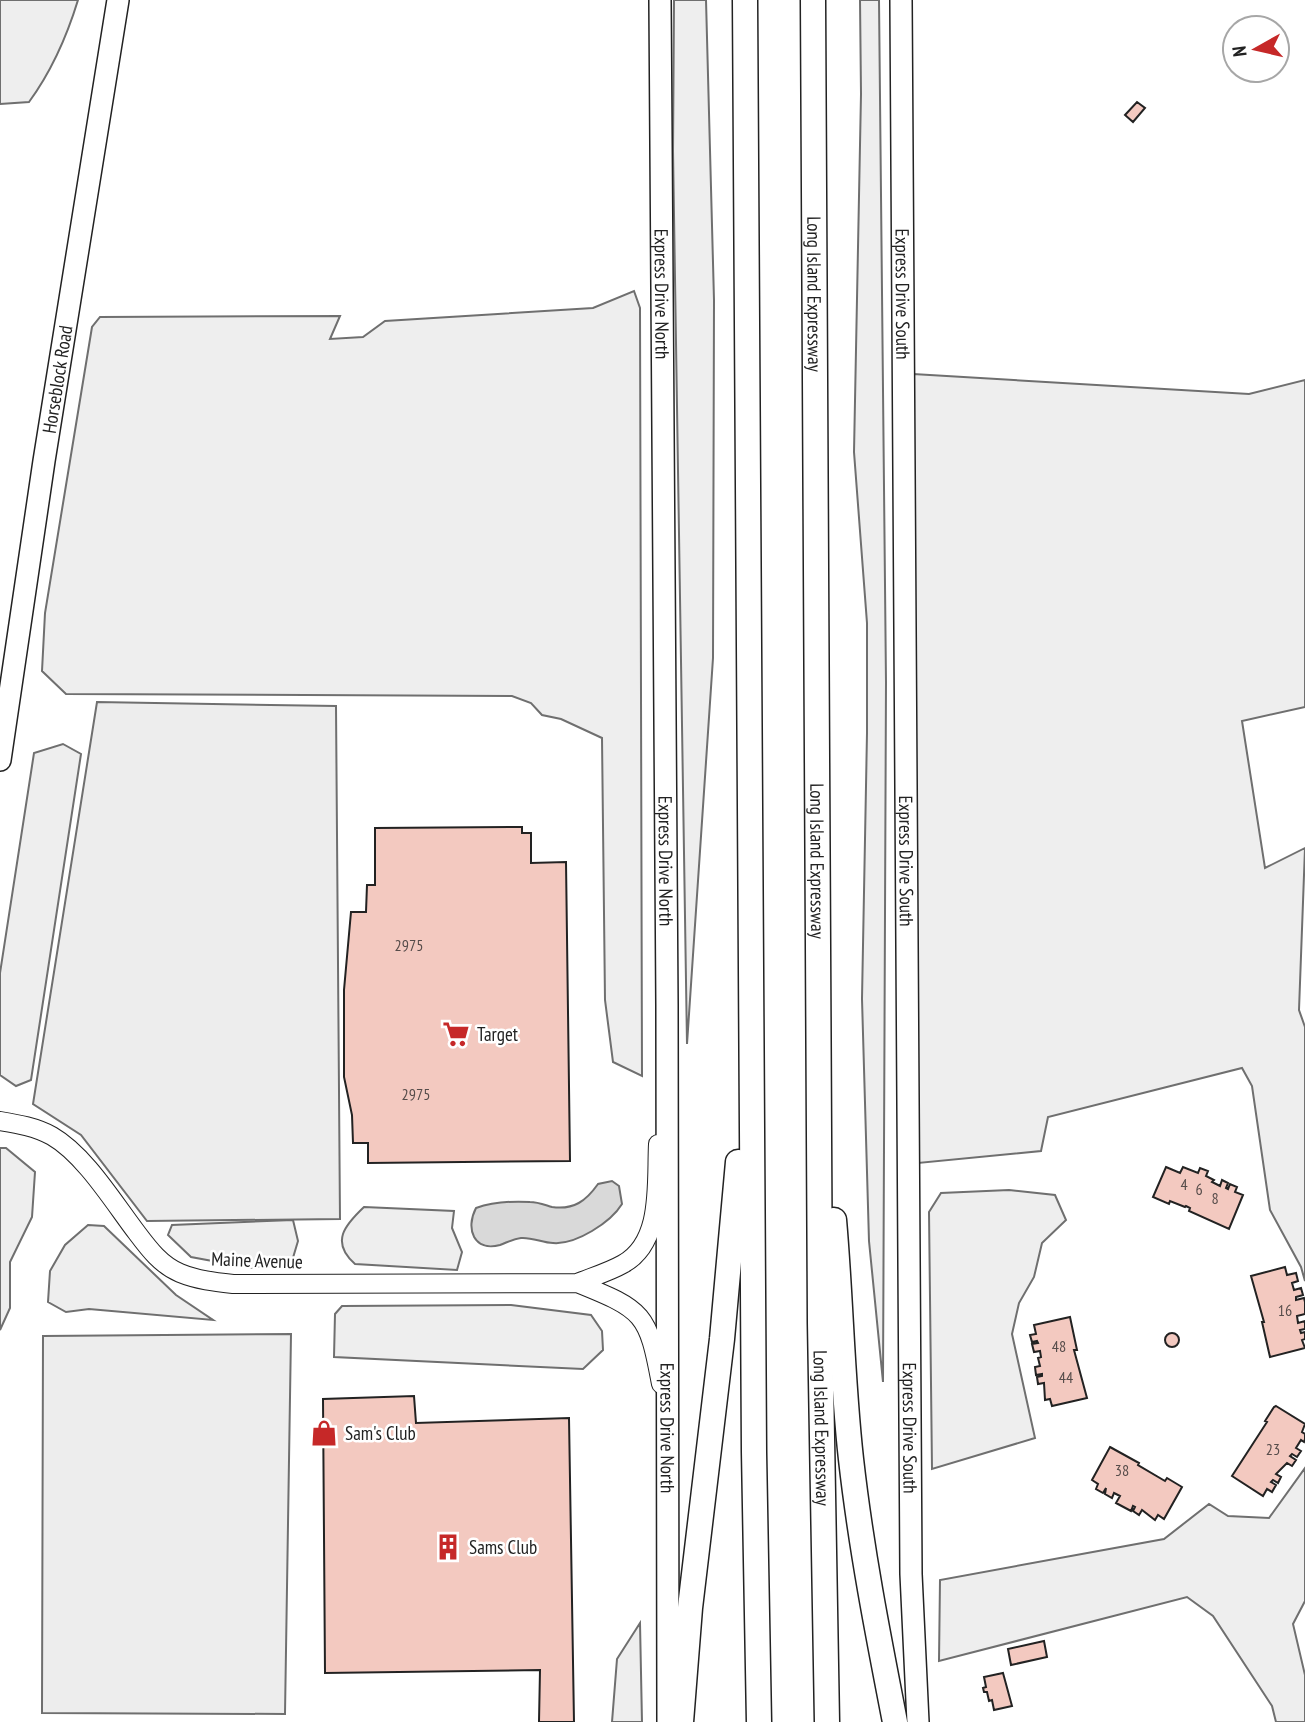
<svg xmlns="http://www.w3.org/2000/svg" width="1305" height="1722" font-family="'PT Sans Narrow',sans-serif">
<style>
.green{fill:#eee;stroke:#6f6f6f;stroke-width:2}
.parking{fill:#ededed;stroke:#6f6f6f;stroke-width:2}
.water{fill:#d9d9d9;stroke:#6f6f6f;stroke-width:2}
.building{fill:#f3c9c0;stroke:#222;stroke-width:2}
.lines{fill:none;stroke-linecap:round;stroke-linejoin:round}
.minor-casing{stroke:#222;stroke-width:20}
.major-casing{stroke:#222;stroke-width:24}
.highway-casing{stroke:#222;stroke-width:27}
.minor{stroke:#fff;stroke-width:18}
.major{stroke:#fff;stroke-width:21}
.highway{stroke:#fff;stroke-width:24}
.labels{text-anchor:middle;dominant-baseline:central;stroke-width:5;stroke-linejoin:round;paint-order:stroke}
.number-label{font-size:16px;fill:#564c4a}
.street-label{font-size:19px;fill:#222;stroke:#fff}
.poi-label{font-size:19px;fill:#222;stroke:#fff;text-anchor:start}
</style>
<rect width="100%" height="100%" fill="#fff"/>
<path class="green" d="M0,0H78C67,36 51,72 29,102L0,104Z
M674,0H706L714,300L713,658L687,1044L673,151Z
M860,0H879L886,682L883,1382L869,1241L862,999L867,733V623L854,452L861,94Z
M634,291L640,308L642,1076L613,1062L605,1000L602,738L561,719L542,715L531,703L512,696L66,694L42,671L45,613L92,327L100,317L340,316L330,339L363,337L385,321L593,308Z
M913,374L1249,394L1305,380V707L1242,721L1265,868L1305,848L1299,1010L1305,1027V1281L1301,1267L1270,1210L1252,1086L1242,1068L1048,1117L1041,1151L908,1164Z
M63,744L81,754L31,1080L16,1086L0,1075V973L34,753Z
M0,1148H6L35,1172L32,1217L10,1262V1308L0,1330Z
M1009,1190L1055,1195L1066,1220L1042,1243L1034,1277L1019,1303L1012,1334L1035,1438L932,1469L929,1212L941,1193Z
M364,1207L454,1211L452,1228L462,1252L457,1270L355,1264C330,1242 345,1225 364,1207Z
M293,1220L298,1241L292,1261L250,1268L191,1257L168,1235L172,1225Z
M88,1225L104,1226L176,1295L213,1320L89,1309L66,1312L48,1302L50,1271L65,1245Z
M511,1305L591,1315L602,1331L603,1350L583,1369L334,1357L335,1314L342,1306Z
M1305,1468V1601L1293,1624L1305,1675V1722H1276L1272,1706L1213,1616L1187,1597L939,1661L940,1580L1164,1539L1209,1504L1228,1516L1269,1518Z
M640,1623L642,1722H612L617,1659Z"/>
<path class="parking" d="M97,702L336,706L340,1219L147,1221L81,1135L33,1104Z
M291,1334L285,1714L42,1713L43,1336Z"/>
<path class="water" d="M612,1181L619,1186L622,1204C611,1222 576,1245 553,1243C543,1243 532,1237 521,1238C513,1239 508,1242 500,1245C474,1252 465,1229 476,1208C493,1202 512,1201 530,1202C538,1202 545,1205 552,1207C574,1210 586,1201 598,1184Z"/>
<path class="building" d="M1137,102L1145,108L1133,122L1125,115Z
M522,827V833H531V863L566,862L570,1161L368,1163V1143H353L352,1115L344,1077V990L351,912H366L367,885H375V828Z
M1166,1167L1180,1173L1183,1167L1198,1173L1200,1168L1208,1171L1206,1176L1214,1180L1212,1182L1220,1186L1222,1180L1228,1183L1226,1188L1228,1189L1230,1184L1237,1187L1235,1192L1243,1195L1229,1229L1189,1211L1190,1208L1186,1206L1185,1207L1170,1201L1169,1204L1153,1197Z
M1285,1267L1287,1275L1296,1273L1298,1281L1292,1283L1294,1290L1301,1288L1303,1295L1296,1297V1300L1304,1298L1305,1302V1314L1297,1316L1298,1323L1305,1321V1329L1300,1330L1301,1333L1305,1332V1339L1302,1340L1305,1348L1270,1357L1262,1322H1264L1251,1276Z
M1070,1317L1077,1350H1074L1087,1398L1052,1406L1050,1399L1045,1400L1044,1383L1038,1384L1037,1377L1042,1376V1374L1036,1375L1035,1367L1040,1366L1038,1358L1041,1357L1040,1351L1034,1352L1032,1344L1038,1343L1037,1341L1032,1342L1030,1335L1036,1334L1034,1325Z
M1165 1340a7 7 0 1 1 14 0a7 7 0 1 1-14 0Z
M414,1396L416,1423L569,1418L574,1722H539L540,1670L325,1673L323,1399Z
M1276,1406L1305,1424L1302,1432L1305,1434V1439L1304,1442L1301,1440L1296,1448L1301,1451L1297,1457L1292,1454L1290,1456L1296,1460L1292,1466L1287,1463L1276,1474L1281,1477L1278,1483L1273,1480L1271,1482L1276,1485L1272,1492L1267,1489L1263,1496L1232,1476L1267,1422L1265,1421L1274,1407Z
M1110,1447L1139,1463L1138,1465L1165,1481L1167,1478L1182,1487L1164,1519L1158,1515L1155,1520L1142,1510L1139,1515L1133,1511L1135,1507L1133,1506L1131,1511L1116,1503L1120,1496L1114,1493L1112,1498L1105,1494L1106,1488L1103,1493L1096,1489L1098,1484L1092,1480Z
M1044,1641L1047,1657L1011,1665L1008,1649Z
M1003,1673L1012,1706L994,1710L992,1700L989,1701L987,1692H984L983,1688L986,1687L984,1677Z"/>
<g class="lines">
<g class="minor-casing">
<path id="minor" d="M0,1121C18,1124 36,1127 52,1136C85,1155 114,1203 137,1233C149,1249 161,1265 180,1273C197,1280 215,1282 233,1284L577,1283C592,1277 609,1272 623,1264C663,1242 656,1183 658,1144
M577,1283C644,1310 648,1313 661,1384"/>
</g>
<g class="major-casing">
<g id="major">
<path id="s1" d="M660,0L667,1005L668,1722"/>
<path id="s2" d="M901,0L911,1574L918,1722"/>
<path id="s3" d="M0,760L44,461L118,0"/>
</g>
</g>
<g class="highway-casing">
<g id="highway">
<path d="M745,0L754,1452L759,1722"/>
<path id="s4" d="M813,0L820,1323L827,1722"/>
<path d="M834,1220C841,1299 842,1379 851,1459C861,1548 878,1635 895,1722"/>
<path d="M681,1722L690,1608L722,1339L738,1162"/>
</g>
</g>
<use href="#minor" class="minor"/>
<use href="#major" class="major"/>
<use href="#highway" class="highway"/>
</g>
<defs>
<g id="supermarket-bare" transform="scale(2.1)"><path d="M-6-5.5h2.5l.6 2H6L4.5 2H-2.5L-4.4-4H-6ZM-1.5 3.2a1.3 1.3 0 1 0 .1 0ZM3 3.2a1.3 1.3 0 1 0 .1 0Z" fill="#c62828" stroke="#fff" stroke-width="2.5" paint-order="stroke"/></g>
<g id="shop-bare" transform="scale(2.1)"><path d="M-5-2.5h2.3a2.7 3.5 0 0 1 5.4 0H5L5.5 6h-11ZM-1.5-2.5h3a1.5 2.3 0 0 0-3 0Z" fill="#c62828" stroke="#fff" stroke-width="2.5" paint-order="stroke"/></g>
<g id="building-bare" transform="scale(2.1)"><path d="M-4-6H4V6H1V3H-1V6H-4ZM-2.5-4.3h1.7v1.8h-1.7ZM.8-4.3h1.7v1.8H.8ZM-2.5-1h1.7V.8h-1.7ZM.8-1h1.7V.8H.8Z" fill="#c62828" stroke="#fff" stroke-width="2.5" paint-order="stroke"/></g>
</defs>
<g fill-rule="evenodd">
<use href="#supermarket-bare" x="456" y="1034"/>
<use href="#shop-bare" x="324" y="1433"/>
<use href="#building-bare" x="448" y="1547"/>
</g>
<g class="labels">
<g class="number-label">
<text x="409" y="945">2975</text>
<text x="416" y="1094">2975</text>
<text x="1184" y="1184">4</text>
<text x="1199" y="1189">6</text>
<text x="1215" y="1198">8</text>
<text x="1285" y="1310">16</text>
<text x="1059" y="1346">48</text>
<text x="1066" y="1377">44</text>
<text x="1273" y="1449">23</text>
<text x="1122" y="1470">38</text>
</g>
<g class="street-label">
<text stroke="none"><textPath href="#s1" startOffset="294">Express Drive North</textPath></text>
<text stroke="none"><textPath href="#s4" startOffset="294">Long Island Expressway</textPath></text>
<text stroke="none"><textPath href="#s2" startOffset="294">Express Drive South</textPath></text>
<text stroke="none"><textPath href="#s3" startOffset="385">Horseblock Road</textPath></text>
<text stroke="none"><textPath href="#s1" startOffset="861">Express Drive North</textPath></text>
<text stroke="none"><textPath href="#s4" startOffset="861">Long Island Expressway</textPath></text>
<text stroke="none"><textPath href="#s2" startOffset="861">Express Drive South</textPath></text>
<text transform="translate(257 1260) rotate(2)">Maine Avenue</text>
<text stroke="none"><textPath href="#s1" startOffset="1428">Express Drive North</textPath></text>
<text stroke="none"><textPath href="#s4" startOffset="1428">Long Island Expressway</textPath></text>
<text stroke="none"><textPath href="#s2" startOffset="1428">Express Drive South</textPath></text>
</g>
<g class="poi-label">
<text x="477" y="1034">Target</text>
<text x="345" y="1433">Sam's Club</text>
<text x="469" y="1547">Sams Club</text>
</g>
</g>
<g transform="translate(1256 49) rotate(262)"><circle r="33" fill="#ffffff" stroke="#a7a7a7" stroke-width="2"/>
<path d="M0-5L12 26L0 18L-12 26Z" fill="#c62828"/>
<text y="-10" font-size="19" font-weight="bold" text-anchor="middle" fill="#222222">N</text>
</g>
</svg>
